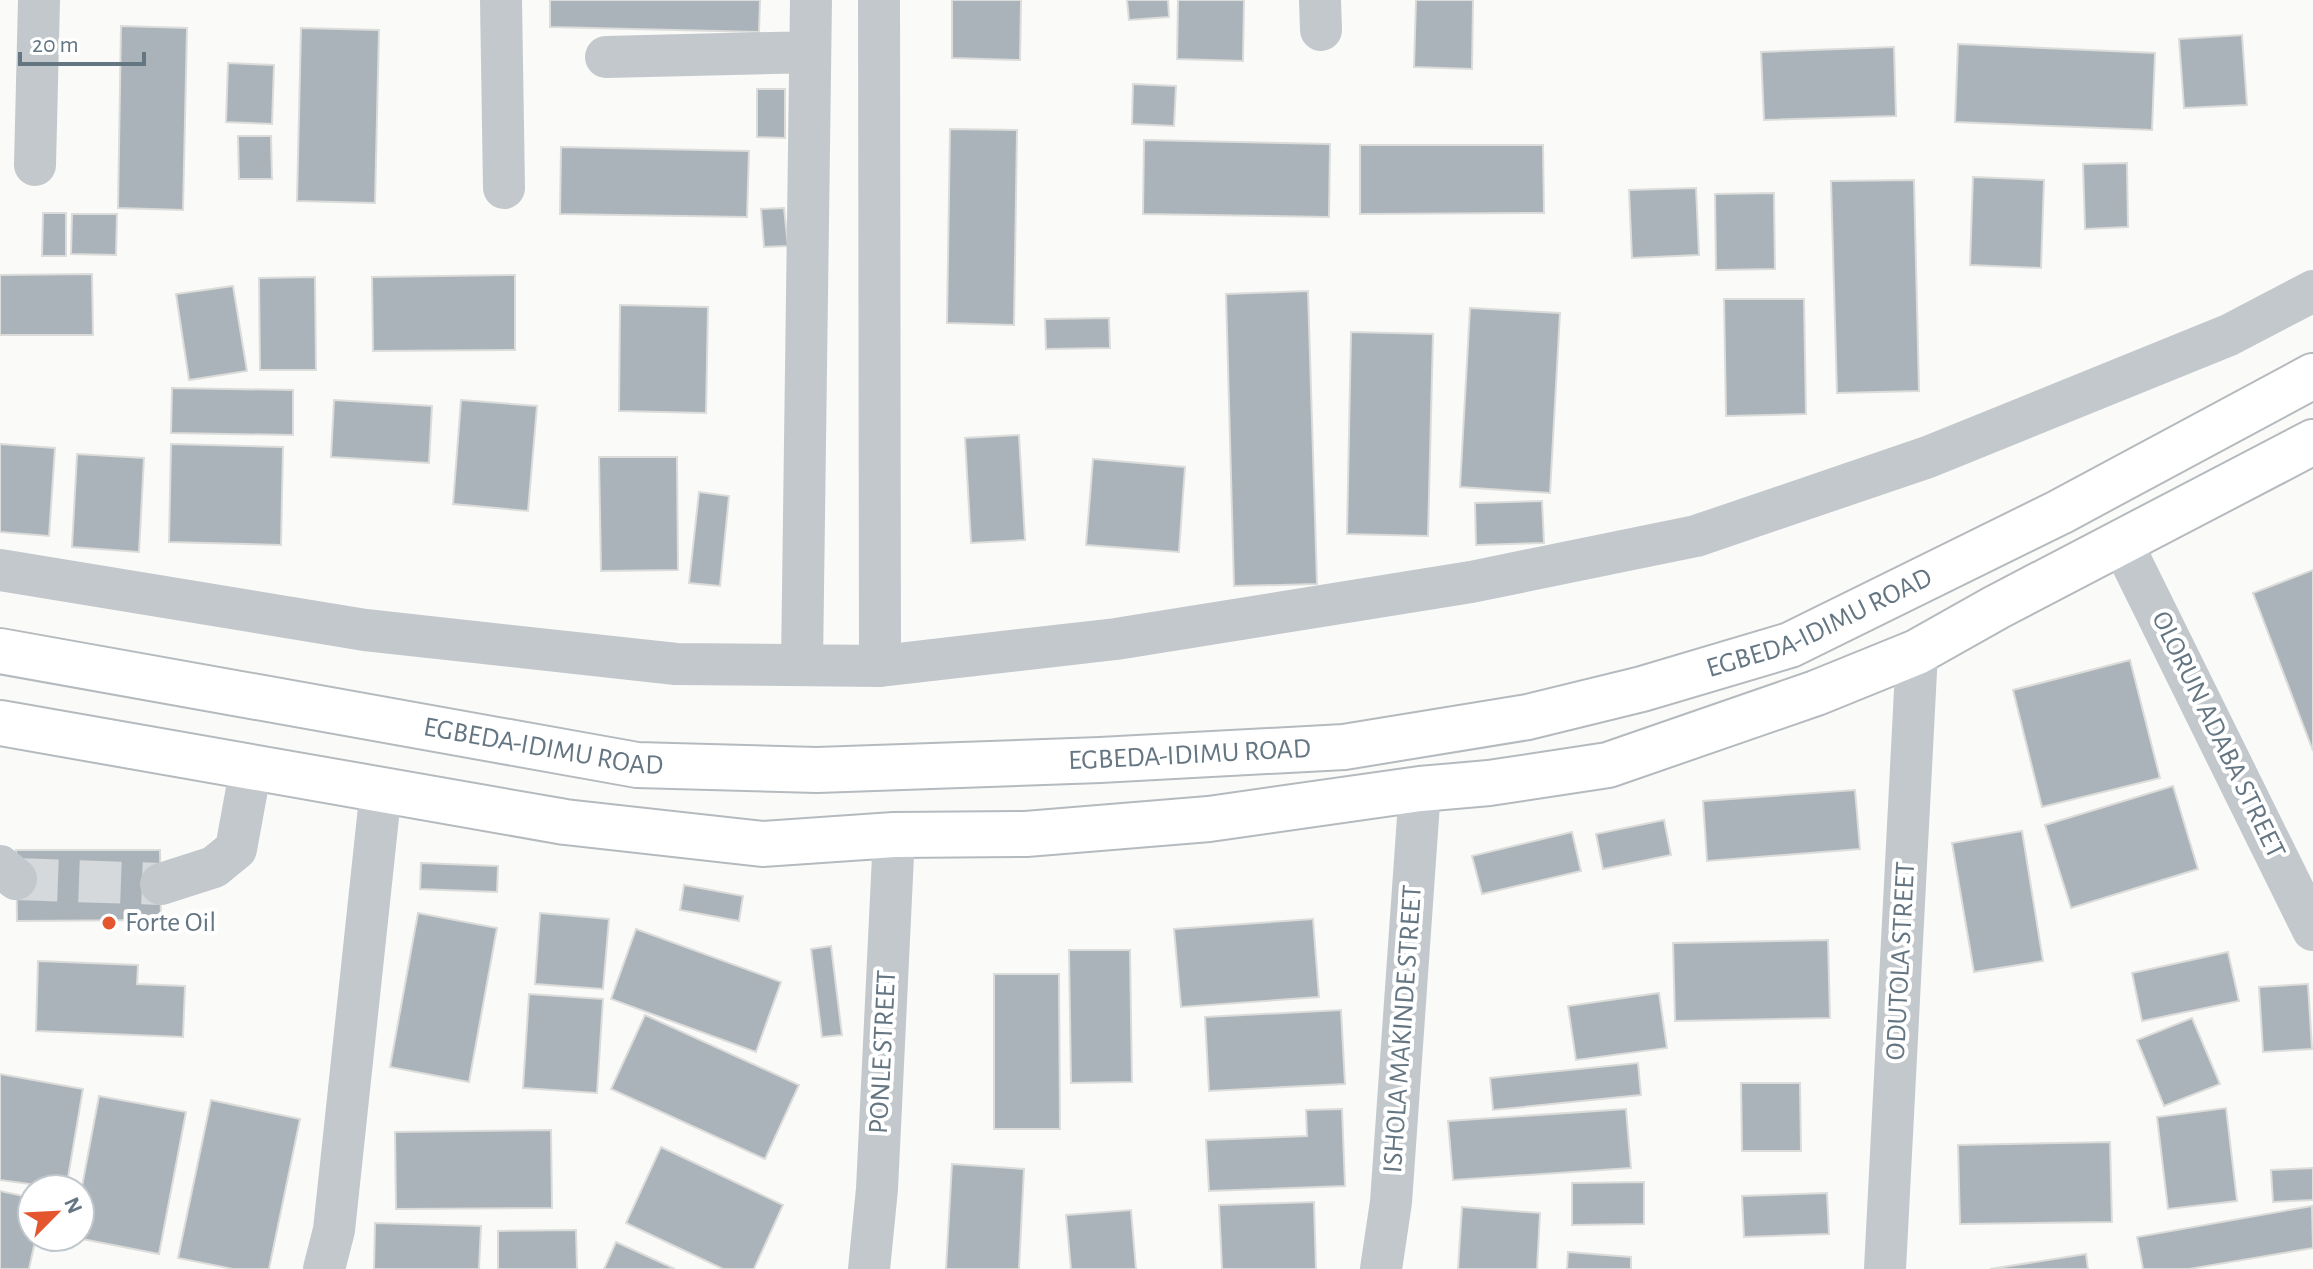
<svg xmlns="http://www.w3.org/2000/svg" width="2313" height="1269" font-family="'Alegreya Sans',sans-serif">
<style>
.building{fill:#aab3b9;stroke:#dcdcda;stroke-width:2}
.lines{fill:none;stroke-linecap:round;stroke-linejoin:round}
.minor-tunnel{stroke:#d5d9db;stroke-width:42;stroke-dasharray:42 21;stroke-linecap:butt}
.major-casing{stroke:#b5babe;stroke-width:48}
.minor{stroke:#c3c8cc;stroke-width:42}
.major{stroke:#fff;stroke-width:44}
.poi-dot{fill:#e4572e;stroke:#fff;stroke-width:3}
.labels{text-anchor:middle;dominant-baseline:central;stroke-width:8;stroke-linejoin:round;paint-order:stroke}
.street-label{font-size:28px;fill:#657683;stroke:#fff}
.poi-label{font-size:28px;fill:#657683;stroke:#fff;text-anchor:start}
</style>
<rect width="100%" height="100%" fill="#fafaf8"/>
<path class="building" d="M550,0H760L759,32L550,27Z
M952,0H1021L1020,60L952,58Z
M1127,0H1168L1169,17L1129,20Z
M1178,0H1244L1243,61L1177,59Z
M1416,0H1473L1472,69L1414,67Z
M121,26L187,28L183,210L118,208Z
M301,28L379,30L375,203L297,201Z
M2242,35L2247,105L2184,108L2179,39Z
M1958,44L2155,53L2152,130L1955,122Z
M1894,47L1896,116L1764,120L1761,52Z
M228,63L274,65L272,124L226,122Z
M1133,84L1176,86L1174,126L1132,124Z
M757,89H785V138L757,137Z
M950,129L1017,130L1014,325L947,323Z
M238,136H271L272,179H239Z
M1144,140L1330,144L1329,217L1143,214Z
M1360,145H1543L1544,213L1360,214Z
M561,147L749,151L747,217L560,214Z
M2127,163L2128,227L2085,229L2083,164Z
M1973,177L2044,180L2041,268L1970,265Z
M1914,180L1919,391L1837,393L1831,181Z
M1696,188L1699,255L1632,258L1629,190Z
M1774,193L1775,269L1716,270L1715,194Z
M784,208L788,246L764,247L761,209Z
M43,213H66V256H42Z
M72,214H117L116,255L71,254Z
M92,274L93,335H0V275Z
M515,275V350L373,351L372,277Z
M315,277L316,370H260L259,278Z
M233,286L247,371L189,380L176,294Z
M1308,291L1317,584L1234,586L1226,294Z
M1724,299H1804L1806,414L1726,416Z
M620,305L708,307L706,413L619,411Z
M1470,308L1560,313L1550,493L1460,487Z
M1109,318L1110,348L1046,349L1045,319Z
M1351,332L1433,334L1428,536L1347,534Z
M172,388L293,390V435L171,433Z
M334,400L432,406L429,463L331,457Z
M461,400L537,406L528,511L453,504Z
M1019,435L1025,540L971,543L965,438Z
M0,444L55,448L49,536L0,532Z
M171,444L283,447L281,545L169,542Z
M77,454L144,458L139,552L72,547Z
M599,457H677L678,570L601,571Z
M1093,459L1185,467L1179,552L1086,545Z
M699,492L729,496L720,586L689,583Z
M1542,501L1544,543L1476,545L1475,503Z
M2313,570V751L2253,593Z
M2130,660L2160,778L2042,807L2013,690Z
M2173,786L2198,869L2071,908L2045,825Z
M1855,790L1860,849L1707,861L1703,801Z
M1664,820L1671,855L1603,869L1596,834Z
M2022,831L2043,961L1974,972L1952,843Z
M1572,832L1581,871L1482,894L1472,856Z
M16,850H160L161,920L17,921Z
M421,863L498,866L497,892L420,889Z
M684,885L743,896L739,921L680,910Z
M418,913L497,928L469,1082L390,1067Z
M540,913L609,919L603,989L535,984Z
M1313,919L1319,997L1181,1007L1174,929Z
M636,929L781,982L756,1052L611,999Z
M1828,940L1830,1018L1675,1021L1673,943Z
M831,946L842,1035L822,1037L811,949Z
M1069,950H1130L1132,1082L1071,1083Z
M2228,952L2239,1001L2142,1021L2132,973Z
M38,961L138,965L137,984L185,986L183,1037L36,1031Z
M994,974H1059L1060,1129H994Z
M2308,984L2312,1049L2263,1052L2259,987Z
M1659,993L1667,1048L1576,1060L1568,1006Z
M529,994L603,999L597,1093L523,1088Z
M1341,1010L1345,1084L1209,1091L1205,1017Z
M645,1015L799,1085L765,1159L611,1089Z
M2192,1018L2220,1084L2164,1106L2137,1040Z
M1638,1063L1641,1095L1493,1110L1490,1078Z
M0,1074L83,1089L66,1189L0,1180Z
M1741,1083H1800L1801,1151H1742Z
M99,1096L186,1112L159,1254L72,1237H80V1197Z
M211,1100L300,1119L269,1269H233L178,1258Z
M2226,1108L2237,1201L2168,1209L2157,1117Z
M1342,1109L1345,1186L1209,1191L1206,1140L1307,1136L1306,1110Z
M1626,1109L1631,1168L1453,1180L1448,1121Z
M551,1130L552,1208L396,1209L395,1132Z
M2110,1142L2112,1222L1960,1224L1958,1145Z
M661,1147L783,1205L754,1269H723L626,1223Z
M952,1164L1024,1169L1019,1269H946Z
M2313,1168V1200L2273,1202L2271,1170Z
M1644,1182V1224L1572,1225V1183Z
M0,1191L32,1198V1237H36L29,1269H0Z
M1827,1193L1829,1234L1744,1237L1742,1196Z
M1314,1202L1316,1269H1222L1219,1205Z
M2312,1206L2313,1248L2189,1269H2143L2137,1237Z
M1462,1207L1540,1213L1537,1269H1458Z
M1131,1210L1136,1269H1071L1066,1215Z
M375,1223L481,1226L479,1269H374Z
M576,1230L577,1269H498V1231Z
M616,1242L675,1269H604Z
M1568,1252L1631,1257V1269H1567Z
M2086,1254L2088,1269H1990Z"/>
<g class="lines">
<path class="minor-tunnel" d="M16,879L161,884"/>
<g class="major-casing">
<g id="major">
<path id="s1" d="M0,651L637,765L817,770L1100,760L1344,747L1528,717L1642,689L1790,645L2060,512L2313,376"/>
<path d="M0,723L565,822L762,844L894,835L1026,834L1209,819L1420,789L1489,783L1608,765L1816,693L1917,652L1997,607L2313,442"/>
</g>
</g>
<path class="minor" d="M501,0L504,188
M879,0L880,666
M1320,0L1321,30
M606,57L810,52
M35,165L39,0
M2121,541L2313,930
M0,570L365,630L676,664L880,666L1116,639L1471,582L1696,536L1928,457L2229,335L2313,291
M802,664L811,0
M0,866L16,879
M161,884L214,867L236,849L251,767
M324,1269L334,1230L381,789
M869,1269L877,1189L894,835
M1381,1269L1391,1202L1420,789
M1885,1269L1917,652"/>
<use href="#major" class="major"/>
</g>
<circle class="poi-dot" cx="109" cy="923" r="8"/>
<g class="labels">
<g class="street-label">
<text stroke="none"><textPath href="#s1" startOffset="1848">EGBEDA-IDIMU ROAD</textPath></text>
<text transform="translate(2218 735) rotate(64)">OLORUN ADABA STREET</text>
<text stroke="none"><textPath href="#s1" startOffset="552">EGBEDA-IDIMU ROAD</textPath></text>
<text stroke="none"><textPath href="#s1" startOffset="1200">EGBEDA-IDIMU ROAD</textPath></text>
<text transform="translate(1901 961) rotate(-87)">ODUTOLA STREET</text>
<text transform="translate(1403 1029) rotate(-86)">ISHOLA MAKINDE STREET</text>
<text transform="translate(883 1052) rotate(-87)">PONLE STREET</text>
</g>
<g class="poi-label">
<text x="125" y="923">Forte Oil</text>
</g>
</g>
<g transform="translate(56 1213) rotate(66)"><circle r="38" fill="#ffffff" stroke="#c1c8cd" stroke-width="2"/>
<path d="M0-6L14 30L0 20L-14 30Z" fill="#e4572e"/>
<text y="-12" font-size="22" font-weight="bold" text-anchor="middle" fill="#657683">N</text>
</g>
<path d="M20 52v12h124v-12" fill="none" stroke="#657683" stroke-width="4"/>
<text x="32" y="52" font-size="24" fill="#657683" stroke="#ffffff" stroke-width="6" paint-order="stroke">20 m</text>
</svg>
